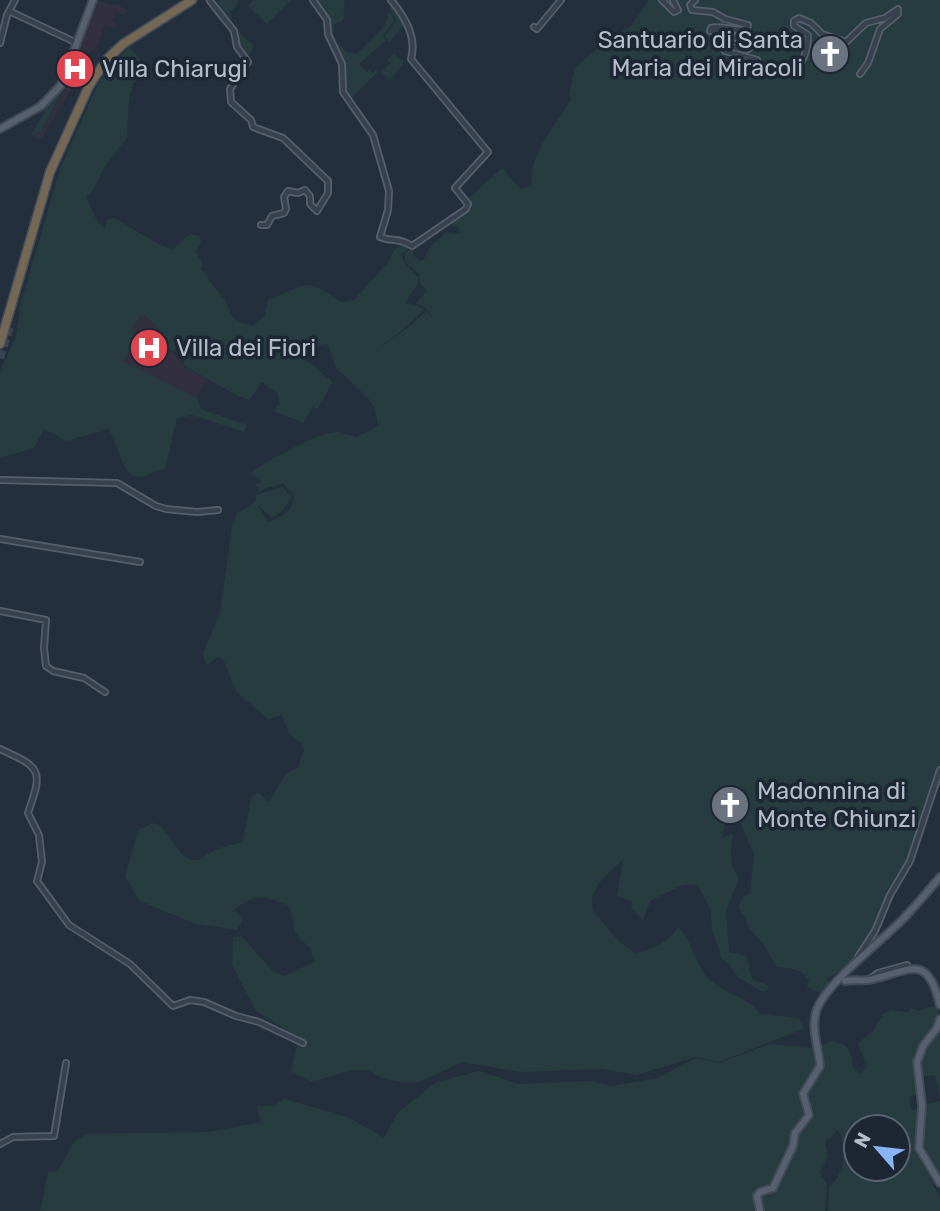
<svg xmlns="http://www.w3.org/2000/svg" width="940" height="1211" font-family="Rubik,sans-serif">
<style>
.medical{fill:#32303f}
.green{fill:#263c3f;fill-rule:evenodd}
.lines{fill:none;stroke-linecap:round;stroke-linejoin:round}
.highway-tunnel{stroke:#3a4453;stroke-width:8;stroke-dasharray:8 4;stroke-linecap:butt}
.minor-casing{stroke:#565f6c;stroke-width:8}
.major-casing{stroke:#414a57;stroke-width:10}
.highway-casing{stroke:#434c59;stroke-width:11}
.minor{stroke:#38414e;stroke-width:4.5}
.major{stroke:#56606e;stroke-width:6}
.highway{stroke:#746855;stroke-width:8}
.labels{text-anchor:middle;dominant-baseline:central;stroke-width:7;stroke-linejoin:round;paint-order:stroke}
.poi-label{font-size:24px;fill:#b4bcc9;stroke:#1d2633;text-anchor:start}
</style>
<rect width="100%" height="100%" fill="#242f3e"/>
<path class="medical" d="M97,0L110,5L117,4L128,11L123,15L116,12L112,20L116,25L115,29L105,24L95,52L90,50L71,89L43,137L37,138L36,134L42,129L72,76L70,73Z
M140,316H144L160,330L158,337L184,366L207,380L197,398L123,361L137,336L132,329Z"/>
<path class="green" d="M219,0H237L239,2L229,14L232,17L229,20L215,4Z
M254,0H291L267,24L248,6Z
M315,0H345L343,20L335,24L333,29L335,31L332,34L330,33L329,21Z
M649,0H940V765L936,779C919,831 881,957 827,978L830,985L822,994L807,987L809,980C800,968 790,968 777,967L766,948L746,924L747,918L738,908L743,897L750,893L754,853C747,842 745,827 736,818L725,823L722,838L733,834C731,851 728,863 739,878L726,911L729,952L745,955C750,962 748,971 753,980L768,985V989L763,992L738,977L729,964L721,958L719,948L712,932L711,910L697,885H683L651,900L643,920L631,909L632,901L617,896L623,860C610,871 586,890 593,910C596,917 603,921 607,927C617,940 621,944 635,953C657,948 664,945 678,928C692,938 694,962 706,976C722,994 746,995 761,1014L799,1018L804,1029L719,1062L696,1057L636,1075L602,1069L520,1072L462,1062L420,1082H401L382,1078L368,1070H351L312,1082L291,1072L299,1038L256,1011L232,965L233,937L241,936L273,971L284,976L314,962L311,948C286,929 299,930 289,907C266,895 255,893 234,910L243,918L237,930L196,924L140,901L125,877L138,831L152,823C172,827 176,861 196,860C202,860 206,855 211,852C221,846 233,845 243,842L251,797L258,792L268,802C280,790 279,774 298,768L304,750L302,744L289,733L282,715L269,719L265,717L236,691L223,659L218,657L206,665L203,653L220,613L232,527L237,513L256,502V495L283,487L288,494L293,495L283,510L272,518L258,505L268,522C281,516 295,511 294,495L283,484L266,488L256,493L260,489L255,485L259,483L261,479L250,474C264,462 318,433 335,432C342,432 350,436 357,437L378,426L375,409L368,398L336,368L328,344L312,346L306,360L333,382L317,409L313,406L304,423L274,411L279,404L278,394L262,382L249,400L238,396L186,367L183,363L190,353L177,348L172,351L158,337L160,330L145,316H140L132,329L137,335L124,361L197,398L201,409L247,425L244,432L189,414L186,417L177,418L166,466C161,472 159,471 152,473C148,474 145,477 141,477C120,477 119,442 108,429L66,441L44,429L34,448L0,458V371L16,337L21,302L60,169L98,84L112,64L129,47L141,60V70L132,87L129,100L127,137L103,170L94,188L86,197L98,223L105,228L107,220L114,218C130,226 157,246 173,249L190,234L199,236L201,242L196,251L203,265L201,270L206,273C209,284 215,287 222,296C235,314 226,320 253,326L265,315L268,300C309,284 302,276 342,302L354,300L389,261L394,250L405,242L411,246L402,254L404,262L419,278L418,283L405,303L416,305L424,310L408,326L373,353L409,327L426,311L433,319L426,308L416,303L427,291L420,283L419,274L405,262V252L413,247L414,256L422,261C426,256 427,252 430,247C434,242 440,239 445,232L455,234L460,232L459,227L446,224L467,210V200L502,168L521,189L532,186C528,153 556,127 571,99L569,94L575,67L604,44L631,26Z
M390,4L396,9L405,24L389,42L385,36L397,20L390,9Z
M389,11L395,21L383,35L385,41L359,64L367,72L370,70L373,73L376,70L378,72L349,100L344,92V63L331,37L347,52L357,54L385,26Z
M237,30L254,46L247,60L238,46L235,31Z
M394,53L405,63L389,80L381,72L390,63L387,60Z
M72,74L41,131L37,133L36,136L31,135L45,111L41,109L56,97Z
M933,1006L938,1007C940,1028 919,1040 915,1059C913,1070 916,1083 918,1094L910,1097L911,1110H919L916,1149L940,1198V1211H828L829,1186C845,1176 847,1146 838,1130L825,1142L828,1156L820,1173L827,1184L825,1211H40L48,1172L58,1171L74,1142L86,1134L208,1132L261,1122L257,1106H273L285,1099L350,1118L384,1138L398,1112L437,1082L479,1071L519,1084L590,1081L610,1086L655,1079L696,1058L719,1063L770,1044L817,1048L830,1041L843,1044L848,1049L852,1058V1065L859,1074L867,1067L858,1043L873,1031L884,1013L892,1010L908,1012L912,1008L918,1011ZM856,1127H898V1169H856Z
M940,1025V1098L935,1075L920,1077L922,1056Z
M940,1101V1176L922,1142L926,1113L924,1105Z"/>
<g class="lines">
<path class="highway-tunnel" d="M0,358L11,323"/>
<g class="minor-casing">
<path id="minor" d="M313,0L327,20L328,34L342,64L343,92L373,135L389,191L388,210L380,237C391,242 399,237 412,246L466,209L468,204L455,188L488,152L411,59C417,37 405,17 391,0
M662,0L674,12L678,10L673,0
M695,0L690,5L692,10L713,12L725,19L748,25L747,29C735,32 723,25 711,28L710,31H720L750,44V48L746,50L726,46L725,51L757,60L755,64L736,62L733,64L734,66L759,71H794C804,62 808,48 808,35L794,26V21L799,18L811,23L822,34L846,42L866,23L885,18L898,9V14L880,29L868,63L860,74
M210,1L234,31L237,47L248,62L230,89L231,102L251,120L253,127L283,138L328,181V193L317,211L310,204V196L305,190L298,193L288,191L284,197L286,209L284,213L272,216L267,225H261
M9,11L77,43
M534,27L537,29L561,0
M0,43L7,15L15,0
M0,480L117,483L156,506L166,509L197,512L218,510
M0,539L140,562
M0,611L46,620L44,648L46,666L53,671L84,678L105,692
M0,749C42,768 43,770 28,813L39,835L42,862L37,881L69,925L130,964L173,1006L190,1000L204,1002L236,1016L259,1022L303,1043
M858,957L875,931L890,895L910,861L940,770
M868,980L878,973L907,965
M0,1144L13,1137L54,1136L66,1063"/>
</g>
<g class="major-casing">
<path id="major" d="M0,129L41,106L61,85L93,0
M845,981C854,979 864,982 873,979C912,970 927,953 940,1005
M940,1019L937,1028L923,1046L917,1062L922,1106L919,1148L940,1183
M760,1211L757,1196L760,1192L773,1188L793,1146L795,1133L809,1115L803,1094L820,1066C819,1048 811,1031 816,1012C823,986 878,944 900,922C914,908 927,892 940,877"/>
</g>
<g class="highway-casing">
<path id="highway" d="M0,344L50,172L89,86L107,59L123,44L192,0"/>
</g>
<use href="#minor" class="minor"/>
<use href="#major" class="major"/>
<use href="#highway" class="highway"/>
</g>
<defs>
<g id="church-disc" transform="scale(2.0125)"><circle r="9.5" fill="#6b7280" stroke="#1d2633"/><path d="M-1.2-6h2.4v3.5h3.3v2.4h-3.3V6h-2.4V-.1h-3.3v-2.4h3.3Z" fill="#fff"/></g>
<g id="hospital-disc" transform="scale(2.0125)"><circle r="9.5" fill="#e0444e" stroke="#1d2633"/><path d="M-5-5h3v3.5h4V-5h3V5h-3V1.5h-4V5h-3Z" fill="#fff"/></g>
</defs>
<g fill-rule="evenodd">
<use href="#church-disc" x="830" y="54"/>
<use href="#hospital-disc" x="75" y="69"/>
<use href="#hospital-disc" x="149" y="348"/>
<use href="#church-disc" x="730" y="805"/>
</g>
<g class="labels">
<g class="poi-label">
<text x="803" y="40" text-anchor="end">Santuario di Santa<tspan x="803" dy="28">Maria dei Miracoli</tspan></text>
<text x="102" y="69">Villa Chiarugi</text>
<text x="176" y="348">Villa dei Fiori</text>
<text x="757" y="791">Madonnina di<tspan x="757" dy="28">Monte Chiunzi</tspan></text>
</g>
</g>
<g transform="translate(877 1148) rotate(298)"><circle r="33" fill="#1d2633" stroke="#59626f" stroke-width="2"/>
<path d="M0-5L12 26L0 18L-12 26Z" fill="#8ab4f8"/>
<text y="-10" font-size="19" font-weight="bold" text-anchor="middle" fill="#b4bcc9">N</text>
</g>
</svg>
